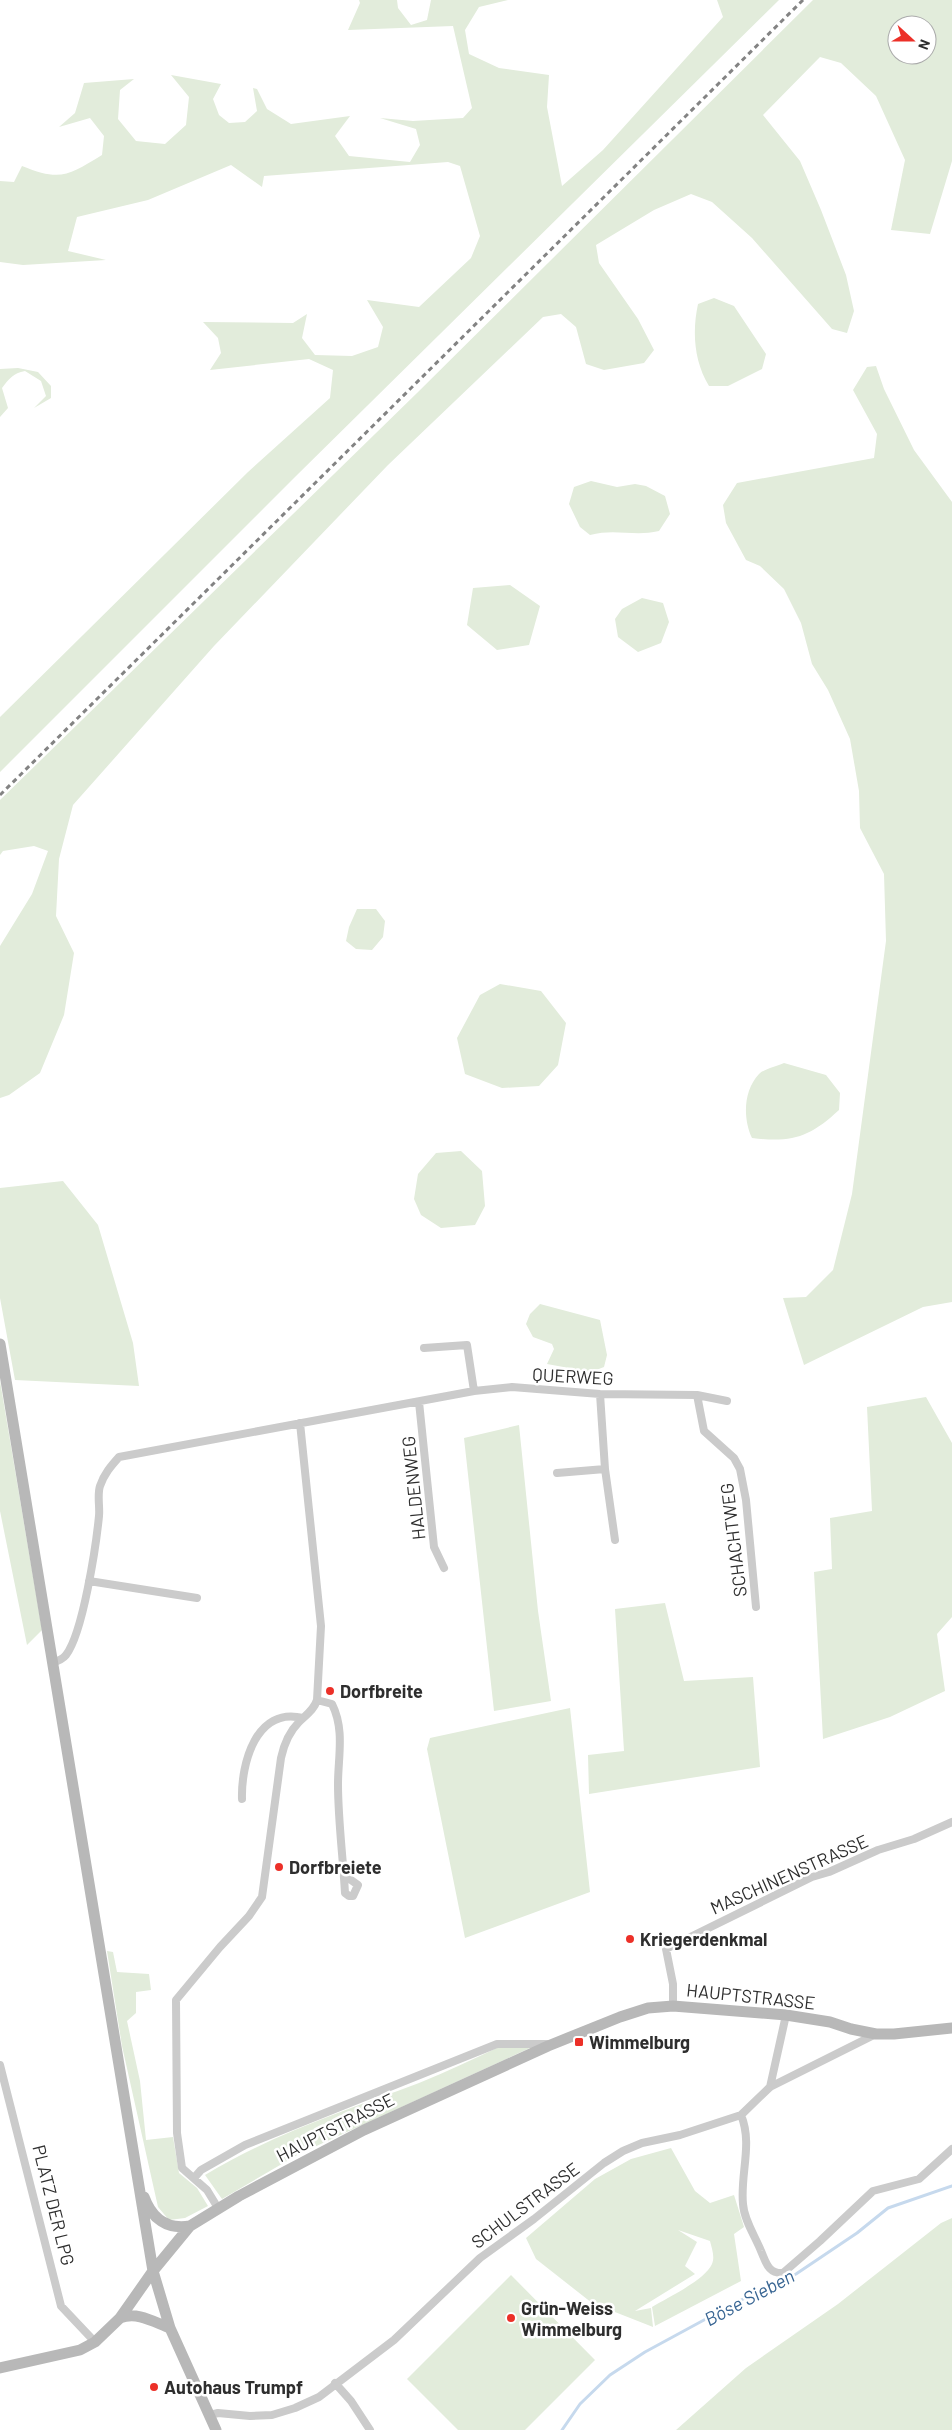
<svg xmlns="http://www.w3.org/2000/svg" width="952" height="2430" font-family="Barlow,sans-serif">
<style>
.green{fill:#e2ecdb;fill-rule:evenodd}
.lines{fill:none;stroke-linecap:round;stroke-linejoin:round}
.stream{stroke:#c6d9ed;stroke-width:3}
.minor{stroke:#cbcbcb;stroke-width:8}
.secondary{stroke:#b8b8b8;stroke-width:11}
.rail{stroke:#838383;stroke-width:3;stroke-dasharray:5 4;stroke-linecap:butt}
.poi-dot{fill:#ec3028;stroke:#fff;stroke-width:2}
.labels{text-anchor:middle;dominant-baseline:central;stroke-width:5;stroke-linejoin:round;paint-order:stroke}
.street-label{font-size:18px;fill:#2e2e2e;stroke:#fff}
.poi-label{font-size:18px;font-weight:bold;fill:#2e2e2e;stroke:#fff;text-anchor:start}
.water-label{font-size:19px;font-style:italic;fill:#386593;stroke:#fff}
</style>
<rect width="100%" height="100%" fill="#fff"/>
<path class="green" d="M359,0H397L398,8L411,25L427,20L431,0H508L479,7L465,30L469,54L499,68L549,75L547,107L562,186L603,150L723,17L717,0H779L296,476L0,772V717L248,472L330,398L333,370L309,359L210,370L221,353L218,338L203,322L293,323L307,314L302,338L315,355L352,356L378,347L383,327L367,300L419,307L471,258L480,236L460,166L448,162L264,176L262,187L231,165L148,200L77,217L68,251L106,260L23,265L0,262V181L14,182L22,166C61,182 69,175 102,155L104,136L90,118L59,127L75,113L84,83L134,79L120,90L118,119L136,141L165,144L186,125L189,97L171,75L221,84L213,99L219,115L229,123L245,122L257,111L253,88L257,89L267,109L291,124L350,116L335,136L349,156L410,162L420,145L416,129L380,118L413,121L463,118L472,108L453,26L348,30L360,3Z
M813,0H952V161L930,234L891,230L905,160L876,96L841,63L820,57L763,115L800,161L821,210L846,275L854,311L847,333L832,329L752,238L712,202L691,194L654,210L596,245L599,263L638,319L654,350L644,363L604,370L586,364L576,327L561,314L543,317L388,465L214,646L73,805L59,859L56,916L74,953L64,1015L40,1073L9,1095L0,1098V946L32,894L48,851L34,846L3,851L0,855V800L417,393ZM897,25H927V55H897Z
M714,298L734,306L766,354L762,369L728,386H709C694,361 692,332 698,304Z
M876,366L884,389L914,450L952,502V1302L923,1307L804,1365L783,1298L806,1297L833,1270L852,1194L886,941L884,874L860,828L859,791L850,739L828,690L812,664L801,623L784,589L760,566L746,560L726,523L723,505L737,483L874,458L877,434L853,390L867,367Z
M18,368L38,372L51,386V398L34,408L46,396L41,381L25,371C13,373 9,379 2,388L8,408L0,417V369Z
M591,481L617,487L635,484L646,486L665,496L670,514L659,531C633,537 616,528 590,535L580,527L569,504L574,487Z
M510,585L540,606L529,645L497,650L467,625L473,588Z
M642,598L663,603L669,622L661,643L638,652L618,637L615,619L622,609Z
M357,909H376L385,921L383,937L372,950L356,949L346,941L349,927Z
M500,984L541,991L566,1023L558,1065L539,1086L502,1088L465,1074L457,1038L480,995Z
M784,1063L826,1075L840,1093L839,1110C810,1137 792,1143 752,1138C743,1119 743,1091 759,1074C764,1069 777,1066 784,1063Z
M461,1151L482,1171L485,1206L475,1225L441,1228L421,1215L414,1199L418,1174L436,1153Z
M63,1181L98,1225L133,1343L139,1386L15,1380L0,1298V1188Z
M540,1304L600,1320L607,1355L604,1367L591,1372L547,1364L554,1349L552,1344L533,1337L526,1324L530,1314Z
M0,1381L42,1630L27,1645L0,1511Z
M926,1397L952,1443V1617L937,1634L945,1691L890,1717L823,1739L814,1572L832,1569L830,1518L872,1511L867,1407Z
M519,1425L538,1611L551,1701L494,1711L464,1438Z
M665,1603L684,1681L753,1677L760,1767L589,1794L588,1755L624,1751L615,1609Z
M570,1708L590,1892L465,1938L427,1749L430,1738Z
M107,1951L113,1952L117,1972L149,1974L151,1990L136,1992V2013L127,2021L140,2081L146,2140L173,2137L179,2173L197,2188L208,2206L185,2218L169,2220L158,2207L122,2046Z
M499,2047L530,2048L299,2154L222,2199L205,2175C275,2133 344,2111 419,2083C446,2072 473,2059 499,2047Z
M671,2148L695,2191L710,2203L734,2195L744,2227L734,2234L741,2281L655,2326L652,2307C667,2298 705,2280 712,2264C715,2257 712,2249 710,2241L678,2230L697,2242L685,2266L695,2274L635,2311L651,2308L653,2327L592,2303L536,2259L526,2238L595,2179L631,2159Z
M952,2218V2430H676L746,2368L838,2304L941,2223Z
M511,2275L595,2360L525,2430H458L407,2379Z"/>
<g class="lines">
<path class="stream" d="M562,2430L580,2404L610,2375L645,2352L739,2301L796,2274L857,2233L888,2208L952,2186"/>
<path class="minor" d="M424,1348L467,1345L474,1391
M600,1394L605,1469L615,1540
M697,1395L704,1431L734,1458L740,1469L746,1500L756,1607
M419,1402L434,1547L444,1568
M557,1473L605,1469
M89,1581L197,1598
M53,1662C58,1661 62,1660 66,1655C83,1633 96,1546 99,1516C100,1507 97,1495 100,1486C104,1474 111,1466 119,1457L474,1391L512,1387L600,1394L697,1395L727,1401
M317,1700L332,1704C345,1730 338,1757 338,1784C338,1820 343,1857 345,1893L349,1896H353L358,1885L344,1875
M242,1799C241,1764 256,1706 303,1718
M673,2006V1984L666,1949L812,1877L829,1872L878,1850L914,1839L952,1822
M0,2065L61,2306L95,2342
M770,2087L786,2015
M741,2115C753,2144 740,2174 743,2204C744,2220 755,2236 761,2251C766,2262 768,2274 783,2273L820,2241L873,2191L919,2179L952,2149
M194,2178L201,2170L245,2145L497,2044H550
M218,2208L207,2190L182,2168L177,2133L176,2000L220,1947L249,1916L262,1897L281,1758C284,1744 289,1732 299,1722C306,1715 314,1710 317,1700L321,1626L300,1423
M335,2383L351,2401L370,2430
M210,2415L218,2413L250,2416L272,2415L295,2408L319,2397L394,2340L480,2258L534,2219L604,2163L623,2151L642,2143L680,2135L741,2115L770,2087L876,2034"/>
<path class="secondary" d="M0,1344L153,2271L170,2328L216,2430
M144,2197C152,2219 167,2230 190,2226
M120,2318C137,2311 154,2322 170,2328
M0,2368L80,2350L95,2342L120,2318L153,2271L190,2226L239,2196L364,2130L548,2046L620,2017L648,2008L673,2006L786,2015L830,2022L851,2029L876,2034H894L952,2028"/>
<path class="rail" d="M0,795L803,0"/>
</g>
<g class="poi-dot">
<circle cx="330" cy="1691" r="5"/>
<circle cx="279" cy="1867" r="5"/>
<circle cx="630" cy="1939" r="5"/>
<rect x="574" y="2037" width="10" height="10" rx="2.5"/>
<circle cx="511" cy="2318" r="5"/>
<circle cx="154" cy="2387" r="5"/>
</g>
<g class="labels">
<g class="street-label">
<text transform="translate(573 1376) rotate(3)">QUERWEG</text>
<text transform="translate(413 1488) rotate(-96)">HALDENWEG</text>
<text transform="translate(733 1540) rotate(-97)">SCHACHTWEG</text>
<text transform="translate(789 1874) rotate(-24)">MASCHINENSTRASSE</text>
<text transform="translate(751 1996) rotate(6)">HAUPTSTRASSE</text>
<text transform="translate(335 2127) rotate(-27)">HAUPTSTRASSE</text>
<text transform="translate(54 2205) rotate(76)">PLATZ DER LPG</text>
<text transform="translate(525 2205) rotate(-37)">SCHULSTRASSE</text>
</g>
<g class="poi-label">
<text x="340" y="1691">Dorfbreite</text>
<text x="289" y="1867">Dorfbreiete</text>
<text x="640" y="1939">Kriegerdenkmal</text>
<text x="589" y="2042">Wimmelburg</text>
<text x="521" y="2308">Grün-Weiss<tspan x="521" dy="21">Wimmelburg</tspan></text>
<text x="164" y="2387">Autohaus Trumpf</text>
</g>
<g class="water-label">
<text transform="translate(749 2297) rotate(-28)">Böse Sieben</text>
</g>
</g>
<g transform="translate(912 40) rotate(111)"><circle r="24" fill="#ffffff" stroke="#ababab"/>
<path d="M0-4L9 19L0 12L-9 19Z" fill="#ec3028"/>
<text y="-8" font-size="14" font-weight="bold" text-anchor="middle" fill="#2e2e2e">N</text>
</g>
</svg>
